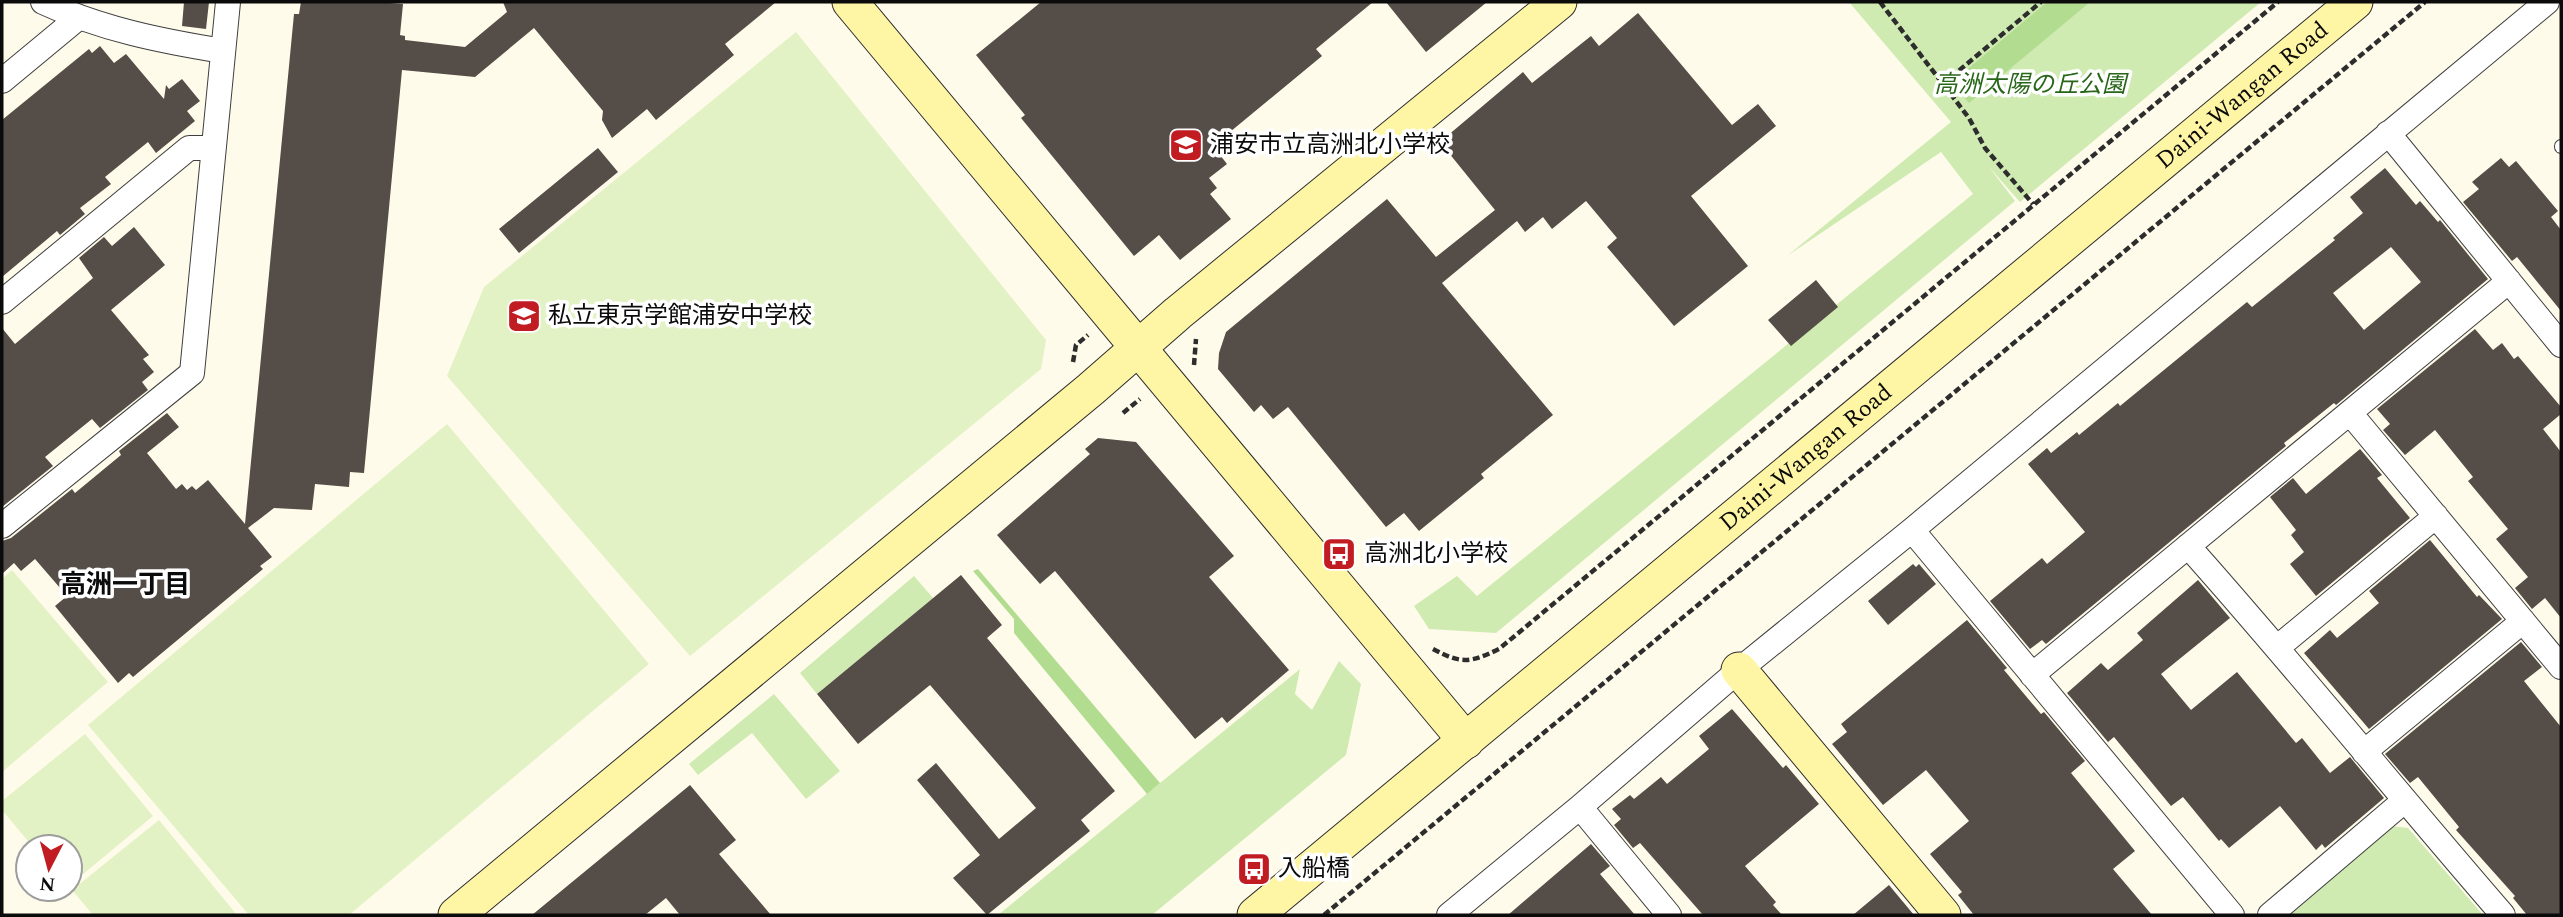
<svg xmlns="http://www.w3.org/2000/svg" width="2563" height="917" font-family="Spectral,'Noto Sans JP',serif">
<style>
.green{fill:#cfebb2}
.forest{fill:#b2dd90}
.pitch{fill:#e2f2c4}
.building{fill:#554d47;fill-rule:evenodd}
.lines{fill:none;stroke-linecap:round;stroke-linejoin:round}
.lane-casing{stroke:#3e3e3e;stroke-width:14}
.street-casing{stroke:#3e3e3e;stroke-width:26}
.secondary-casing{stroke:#2d2d2d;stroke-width:37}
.path{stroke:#2d2d2d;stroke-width:4.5;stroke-dasharray:7 3.5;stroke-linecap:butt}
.lane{stroke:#fff;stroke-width:12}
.street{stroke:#fff;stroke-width:24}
.secondary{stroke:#fff6a5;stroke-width:35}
.labels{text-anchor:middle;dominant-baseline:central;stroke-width:7;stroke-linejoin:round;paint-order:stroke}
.park-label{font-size:24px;font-style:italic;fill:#286619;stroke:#fff}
.street-label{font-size:24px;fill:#0b0b0b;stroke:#fff}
.poi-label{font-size:24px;fill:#0b0b0b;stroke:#fff;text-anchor:start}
.neighbourhood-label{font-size:26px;font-weight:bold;fill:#0b0b0b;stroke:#fff}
</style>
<rect width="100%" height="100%" fill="#fffbea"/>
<path class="green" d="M1849,2H2261L2020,202L1989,167L2015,201L1496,633L1429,629L1414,606L1457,576L1477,596L1973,194L1941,152L1787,256L1951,122Z
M914,576L933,598L817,694L800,673Z
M1339,661L1361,684L1346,755L1152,915H998L1300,669L1295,694L1312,710Z
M774,694L840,771L806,799L752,733L698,775L689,764Z
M2391,826L2408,828L2483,915H2284Z"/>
<path class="forest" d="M2047,2H2090L1969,103L1951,83Z
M978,569L1160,783L1147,794L1014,633V619L973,571Z"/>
<path class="pitch" d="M796,32L1046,340L1041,369L690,656L447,376L484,287Z
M447,424L649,664L349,915H249L88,725Z
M12,570L108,682L2,772V579Z
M85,734L153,816L70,885V847H33L2,810V801Z
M159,820L237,915H93L72,890Z"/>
<path class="building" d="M184,2H209L206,29L182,26Z
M301,2H377L403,4L400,35L405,36V40L465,47L507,12L503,2H776L725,44L734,55L656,120L647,109L612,138L602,120L603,111L534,28L475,77L402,70L364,473L350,472L349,487L315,484L312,510L274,508L248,528L272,557L260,566L263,569L133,677L129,673L118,683L55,606L67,596L35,559L21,571L14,563L2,574V541L11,538L72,489L75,493L121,455L119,451L167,413L179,427L147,453L176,489L182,484L187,490L192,486L196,490L208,480L245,524L294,14H299Z
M1041,2H1373L1316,49L1322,56L1213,146L1227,164L1209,178L1217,188L1210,194L1231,219L1180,260L1159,235L1134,256L1021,118L1025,115L976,55Z
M1386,2H1487L1426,52Z
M1638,13L1732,125L1758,104L1776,126L1691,196L1748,266L1674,326L1607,247L1617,238L1586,201L1552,229L1543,217L1525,232L1517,221L1442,283L1553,415L1481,474L1484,478L1419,531L1404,513L1386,527L1288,407L1273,419L1261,405L1254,412L1218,369L1219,353L1226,332L1387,199L1436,257L1495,210L1440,142L1523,72L1532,83L1591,36L1599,46Z
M100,46L114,63L126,54L164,99L166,85L169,89L182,79L200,101L187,111L195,121L156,153L148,142L105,177L111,184L80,208L85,214L60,235L57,231L2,277V120L89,49L92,53Z
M598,148L618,172L519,253L499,229Z
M2501,158L2509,167L2516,161L2558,211L2551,217L2561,230V311L2517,257L2512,261L2463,202L2479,189L2472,182Z
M2385,168L2416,205L2420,201L2438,222L2440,220L2488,279L2336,405L2334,403L2284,443L2286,446L2046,644L2042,640L2030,649L1990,601L2042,558L2047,564L2085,532L2028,464L2047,448L2051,453L2077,432L2079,435L2118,403L2120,406L2247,302L2252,307L2335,240L2333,238L2363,213L2350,197ZM2391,247L2421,282L2364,330L2333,293Z
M134,227L165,265L111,310L149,355L143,359L154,372L142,382L148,390L100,428L92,419L45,457L53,466L2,507V328L15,344L93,278L79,258L104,237L112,246Z
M1816,280L1838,307L1791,346L1768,320Z
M2475,329L2493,350L2502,343L2514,359L2518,356L2561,407V414L2543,429L2561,452V618L2545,598L2532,609L2515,588L2528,577L2496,539L2508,529L2468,481L2473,477L2435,430L2405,455L2383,430L2390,424L2377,409Z
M1098,438L1136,442L1234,556L1209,577L1289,670L1227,723L1222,717L1195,739L1055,571L1040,584L997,535L1090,454L1085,449Z
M2360,449L2382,475L2377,478L2410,518L2316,596L2290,564L2304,552L2291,535L2296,530L2270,497L2293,478L2306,494Z
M2430,540L2477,597L2479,595L2502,619L2369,729L2304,653L2330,630L2337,638L2379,603L2369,591Z
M1913,564L1916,567L1919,564L1936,584L1888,625L1868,601Z
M961,575L1002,625L987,638L1115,791L1081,820L1090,831L987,915L953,878L980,855L917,780L936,763L999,839L1036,808L930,685L858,744L817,694Z
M2198,580L2230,618L2161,674L2191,710L2237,672L2296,743L2302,738L2330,773L2350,757L2384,798L2325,848L2322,844L2316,850L2280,806L2229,848L2221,839L2219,841L2183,797L2171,806L2114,737L2108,742L2067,693L2101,663L2108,670L2143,640L2137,633Z
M1967,620L2007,668L2004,670L2041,714L2044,712L2085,761L2071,773L2135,851L2113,869L2152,915H1974L1958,895L1962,892L1930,854L1969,821L1926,770L1883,805L1832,744L1847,732L1841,724Z
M2521,642L2542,667L2524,681L2561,727V915H2527L2513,898L2515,896L2456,830L2459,827L2418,777L2410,783L2385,754Z
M1732,709L1783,768L1786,765L1819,804L1745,866L1776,902L1773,905L1782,915H1703L1640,843L1633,848L1614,825L1621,819L1612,809L1630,795L1634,799L1661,777L1667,784L1709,749L1699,736Z
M690,785L736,840L719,854L771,915H680L666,898L645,915H532Z
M1591,844L1610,866L1600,874L1635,915H1508Z
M1889,885L1914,915H1853Z"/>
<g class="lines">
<g class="lane-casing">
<path id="lane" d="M2561,146V147"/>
</g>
<g class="street-casing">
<path id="street" d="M43,2C101,29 161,41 223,51
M2,81L78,18
M2388,133L2561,345
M2,302L189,148H213
M2350,413L2561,667
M2,526L192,373L228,2
M1912,530L2232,915
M2188,546C2296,667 2397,793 2503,915
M2278,647L2436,516
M2032,675L2509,281
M2364,752L2523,621
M1580,807L1669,915
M1449,915L1580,807L1739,670L1912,530L2547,2
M2270,915L2404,801"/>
</g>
<g class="secondary-casing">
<g id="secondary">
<path d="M850,2L1466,741"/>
<path d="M1739,670L1943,915"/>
<path d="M456,915L1091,389L1178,313L1559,2"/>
<path id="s1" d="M1255,915L2355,2"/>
</g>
</g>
<path class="path" d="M1880,2L1969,118L1985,148L2033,204
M1943,84L2041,2
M1073,362L1076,345L1088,335
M1194,365L1196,339
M1123,413L1140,399
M1433,649C1461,664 1470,663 1499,649L2278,2
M1324,915L2425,2"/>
<use href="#lane" class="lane"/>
<use href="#street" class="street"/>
<use href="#secondary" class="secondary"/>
</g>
<defs>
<g id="school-square" transform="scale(1.75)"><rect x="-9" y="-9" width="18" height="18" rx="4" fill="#c21c23" stroke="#fff"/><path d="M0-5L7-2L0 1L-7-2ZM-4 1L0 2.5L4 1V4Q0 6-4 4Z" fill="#fff"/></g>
<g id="bus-square" transform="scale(1.75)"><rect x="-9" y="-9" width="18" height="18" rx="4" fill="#c21c23" stroke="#fff"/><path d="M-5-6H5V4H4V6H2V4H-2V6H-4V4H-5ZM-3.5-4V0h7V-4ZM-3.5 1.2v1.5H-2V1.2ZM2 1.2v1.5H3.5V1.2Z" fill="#fff"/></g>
</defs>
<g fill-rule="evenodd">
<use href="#school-square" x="1186" y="145"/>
<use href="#school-square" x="524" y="316"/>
<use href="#bus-square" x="1339" y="554"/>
<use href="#bus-square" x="1254" y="869"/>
</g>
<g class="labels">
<g class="park-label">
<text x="2030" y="85">高洲太陽の丘公園</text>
</g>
<g class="street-label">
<text stroke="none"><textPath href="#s1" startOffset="1283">Daini-Wangan Road</textPath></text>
<text stroke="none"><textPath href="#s1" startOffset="716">Daini-Wangan Road</textPath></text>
</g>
<g class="poi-label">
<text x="1210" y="145">浦安市立高洲北小学校</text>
<text x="548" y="316">私立東京学館浦安中学校</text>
<text x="1364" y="554">高洲北小学校</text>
<text x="1278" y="869">入船橋</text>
</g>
<g class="neighbourhood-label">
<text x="125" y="585">高洲一丁目</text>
</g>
</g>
<rect width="2563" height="917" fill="none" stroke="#0b0b0b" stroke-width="7"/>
<g transform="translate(49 868) rotate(186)"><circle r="33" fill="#ffffff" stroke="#9d9d9d" stroke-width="2"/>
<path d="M0-5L12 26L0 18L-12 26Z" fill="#c21c23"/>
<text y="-10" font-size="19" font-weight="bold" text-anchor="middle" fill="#0b0b0b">N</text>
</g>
</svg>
